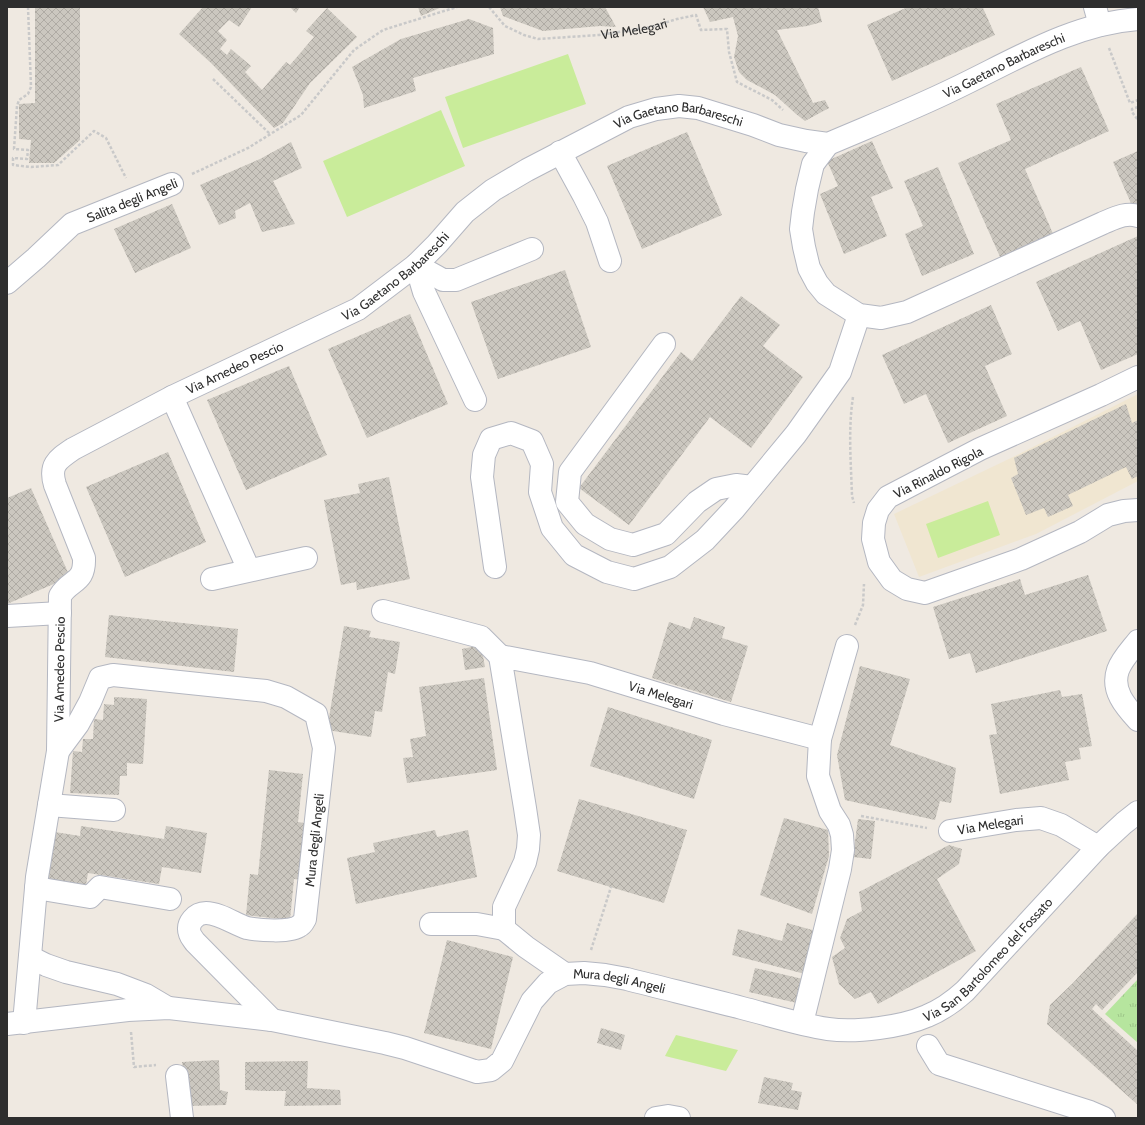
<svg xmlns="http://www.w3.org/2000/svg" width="1145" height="1125" font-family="Cabin,sans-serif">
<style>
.education{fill:#f0e6d1}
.grass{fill:url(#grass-tufts)}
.pitch{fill:#c9ec9a}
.building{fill:url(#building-cross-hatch)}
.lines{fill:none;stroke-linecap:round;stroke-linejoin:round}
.minor-casing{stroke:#b4b7c1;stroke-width:24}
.path{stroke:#c9c9c9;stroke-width:2.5;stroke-dasharray:3 2;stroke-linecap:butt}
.minor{stroke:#fff;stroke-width:22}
.labels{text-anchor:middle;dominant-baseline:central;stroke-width:3.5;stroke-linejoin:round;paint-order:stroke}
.street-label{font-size:13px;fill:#2e2e2e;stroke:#fff}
</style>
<defs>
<pattern id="grass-tufts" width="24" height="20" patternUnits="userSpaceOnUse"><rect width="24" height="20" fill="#b6e59e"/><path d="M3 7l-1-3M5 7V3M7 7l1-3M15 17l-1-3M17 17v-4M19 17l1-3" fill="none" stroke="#9dc588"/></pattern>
<pattern id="building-cross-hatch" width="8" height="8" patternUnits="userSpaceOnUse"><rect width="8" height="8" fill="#cbc7bf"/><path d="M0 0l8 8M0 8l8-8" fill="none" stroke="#afaba4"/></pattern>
</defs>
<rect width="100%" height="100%" fill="#efe9e1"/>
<path class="education" d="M1138,394V481L1036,534L919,577L894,514L1015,456Z"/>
<path class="grass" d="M1138,979V1043L1105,1014Z"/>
<path class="pitch" d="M568,54L586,104L463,148L445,97Z
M441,110L465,166L347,217L323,161Z
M988,501L1000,535L938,558L926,524Z
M676,1035L738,1050L726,1071L665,1056Z"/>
<path class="building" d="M35,7H80V140L54,163H29L31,140L19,139V104L35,103Z
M203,7H252L239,27L229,20L218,31L227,40L220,49L227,55L231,49L251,66L245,72L262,90L286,62L290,65L314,37L306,31L327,8L357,37L310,83L283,123L274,128L211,63L179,34Z
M290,7H300L296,13Z
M418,7H442L421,16Z
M500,7H605L616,27L600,26L543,31L503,16Z
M703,7H818L822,22L807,26L777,30L813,103L825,100L829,108L805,121L796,114L775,95L747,80L739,72L734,57L738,36L733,17L710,22Z
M908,7H986L983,8L995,35L892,81L867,25Z
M469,19L493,28L494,54L413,78L416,91L364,108L363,95L352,67L401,39Z
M1081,67L1109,131L1025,169L1054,236L1001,259L958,163L1011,140L996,104Z
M687,132L722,215L642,249L607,166Z
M872,141L893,188L871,197L887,236L844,254L820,194L838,186L827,161Z
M291,142L302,168L273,181L295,224L262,232L250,203L235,211L236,218L219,225L200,185L260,159Z
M1138,151V209L1133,208L1113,162Z
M938,167L974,254L922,276L905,234L923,226L904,181Z
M172,204L191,248L135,273L114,229Z
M1138,236V354L1101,370L1080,321L1058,331L1036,282Z
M565,270L591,347L498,379L471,302Z
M741,296L780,325L763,346L803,377L751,448L710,417L629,525L579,488L681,352L692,361Z
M991,305L1012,354L985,366L1007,416L948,443L926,394L904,404L882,355Z
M410,314L448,404L367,438L328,349Z
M289,366L327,455L246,490L207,400Z
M1126,404L1132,423L1138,420V476L1132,479L1126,467L1068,495L1073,506L1048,517L1044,508L1026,515L1011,478L1018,474L1014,458Z
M168,452L206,542L125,577L86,487Z
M389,477L410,579L357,590L356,582L341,585L324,500L360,493L358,484Z
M31,488L70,577L7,604V498Z
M1088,575L1107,631L976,673L970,653L949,659L933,607L1020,579L1025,595Z
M109,615L238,629L234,672L105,657Z
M694,617L725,627L722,638L748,646L731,702L652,678L669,622L690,629Z
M344,626L371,631L369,637L400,642L395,674L388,672L382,712L375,711L371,737L327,730Z
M481,645L485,667L465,670L462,649Z
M860,666L910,679L890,745L956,768L951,803L940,801L935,820L845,800L837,755Z
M484,678L497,770L407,783L403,758L413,757L410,739L426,736L419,687Z
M1060,690L1062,697L1082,694L1092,746L1079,748L1081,759L1065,762L1069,780L1000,794L989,735L997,734L991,704Z
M114,697L147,699L143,764L127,763V776H120L119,795L70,793L73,751L82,752L83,739H93L94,719L103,720L104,704L114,705Z
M608,707L712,740L694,799L590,766Z
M269,770L303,774L298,822L310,824L304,880L294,879L290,920L246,915L250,874L258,875Z
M579,799L687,830L664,903L557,871Z
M784,818L828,830L829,856L812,914L760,895Z
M858,819L875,821L871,859L853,857Z
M81,826L164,839L166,826L207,833L201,873L162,867L159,884L88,873L86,885L48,879L55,832L80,836Z
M435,830L437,837L468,830L477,877L356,904L347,858L375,852L373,843Z
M949,845L962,849L959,864L937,879L976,951L878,1004L871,992L855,999L839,984L832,957L845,948L840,938L847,919L862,911L859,892Z
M1138,913V972L1102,1010L1096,1004L1092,1009L1138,1051V1105L1047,1024L1050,1005L1073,983Z
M787,923L816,931L805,974L732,955L738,929L782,941Z
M447,940L513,957L491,1049L424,1033Z
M755,968L803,979L797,1003L749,992Z
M601,1028L625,1035L621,1050L597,1043Z
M219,1060L220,1090L228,1092L226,1105L189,1106L182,1062Z
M308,1061L307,1088L340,1090L341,1105L284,1106L286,1091H267L245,1090V1062Z
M764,1077L793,1083L791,1090L802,1092L798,1110L758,1103Z"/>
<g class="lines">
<g class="minor-casing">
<g id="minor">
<path d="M1095,7L1100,25"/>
<path d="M828,144L813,164L807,189L803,212L801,229L804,247L809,268L817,283L826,294L859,315L881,318L907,312L1103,223C1115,218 1126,212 1138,216"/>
<path d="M560,152L584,196L597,222L610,261"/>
<path d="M416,265L424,292L475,400"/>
<path d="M416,265L443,280H456L532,249"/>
<path d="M7,283L36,258L72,224L172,184"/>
<path d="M664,344L570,472L567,502L585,524L610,539L633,545L666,534L697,502L716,489L736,485L752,487"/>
<path d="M1138,377L1101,395L980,449L888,497L878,510L874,523L873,539L879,562L892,580L907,589L925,593L1021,559L1080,532L1108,515L1124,511L1138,510"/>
<path d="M172,397L249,570"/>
<path d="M495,567L482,477L484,455L491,439L511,433L532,441L542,464L540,492L552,528L574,555L607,572L634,579L670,567L705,540L734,509L796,434L840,372L859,315"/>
<path d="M212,579L306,558"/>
<path d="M383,611L481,637L500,656"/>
<path d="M7,616L60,613"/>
<path d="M1138,641C1131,650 1122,659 1118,670C1111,690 1125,706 1138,720"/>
<path d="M58,751L78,724L90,702L100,678L113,675L266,691L286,697L316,714L324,748L305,919C304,921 302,925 299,926C291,933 257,930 247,928C235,924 219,913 206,913C196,913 186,923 190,934C191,937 193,939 195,942L272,1020"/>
<path d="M49,805L114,810"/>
<path id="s2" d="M950,831L1016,820L1041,818L1061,825L1098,847"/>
<path d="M36,888L90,897L100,887L170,899"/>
<path d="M431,924H477L504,929"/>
<path d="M30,957L46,965L66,972L117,984L146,995L168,1008"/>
<path id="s3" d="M565,974L526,947L504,929V907L525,862L528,849L529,835L525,808L500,656L590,673L724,714L820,739"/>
<path id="s4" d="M24,1023L37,877L58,751L60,596C70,579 85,584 84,558L55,485C49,465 57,460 73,449L172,397L358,309L416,265L437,244L465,212L493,190L527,170L629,117L656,109L679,106L698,108L753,125L779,135L806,141L828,144C870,126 913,109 954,89C1013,61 1071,24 1138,19"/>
<path d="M802,1023L840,869L843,850L842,835L839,825L830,811L818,776L820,739L847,646"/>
<path id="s5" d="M7,1024L128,1010L169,1008L272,1020L385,1043L405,1048L477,1072L491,1070L502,1061L532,1001L548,983L565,974L584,973L605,975L627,979C666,989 704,998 742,1008C770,1015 800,1025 828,1029C856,1033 902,1027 927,1016C942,1010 954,1001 965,991L1098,847L1124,823L1138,812"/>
<path d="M928,1046L939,1064L1090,1112L1104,1118"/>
<path d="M177,1076L182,1118"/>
<path d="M656,1118L668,1116L679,1118"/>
</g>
</g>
<g class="path">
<path d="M28,7L31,87L28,94L19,100L17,106L14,149L28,150L27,159L13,158V165L31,167L58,165L94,131L106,138L126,178"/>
<path id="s1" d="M489,7L505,26L524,35L538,39L599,35L651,27L677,19L696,15L701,30L727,29L729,52L737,82L772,100L783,110"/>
<path d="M1109,48L1130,103L1138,100"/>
<path d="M213,79L270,134"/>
<path d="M1138,107L1132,109V112L1138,120"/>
<path d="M192,174L248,148L301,115L354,50L383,30L457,7"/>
<path d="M853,397C848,429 851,463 852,496L854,503"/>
<path d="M855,625L863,605L864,584"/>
<path d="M861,816L927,828"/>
<path d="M591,950L611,887"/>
<path d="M131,1032L134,1067L156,1065"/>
</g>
<use href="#minor" class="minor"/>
</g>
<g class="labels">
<g class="street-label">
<text stroke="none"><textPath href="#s1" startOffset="157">Via Melegari</textPath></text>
<text stroke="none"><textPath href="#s4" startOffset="1651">Via Gaetano Barbareschi</textPath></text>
<text stroke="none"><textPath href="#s4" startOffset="1303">Via Gaetano Barbareschi</textPath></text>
<text transform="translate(132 200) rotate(-22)">Salita degli Angeli</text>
<text stroke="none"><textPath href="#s4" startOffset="967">Via Gaetano Barbareschi</textPath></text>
<text stroke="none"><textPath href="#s4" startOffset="781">Via Amedeo Pescio</textPath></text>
<text transform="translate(938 472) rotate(-27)">Via Rinaldo Rigola</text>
<text stroke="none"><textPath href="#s4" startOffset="356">Via Amedeo Pescio</textPath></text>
<text stroke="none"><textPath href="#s3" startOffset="522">Via Melegari</textPath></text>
<text stroke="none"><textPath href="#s2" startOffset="41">Via Melegari</textPath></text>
<text transform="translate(314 840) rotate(-84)">Mura degli Angeli</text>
<text stroke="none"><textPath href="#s5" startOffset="1071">Via San Bartolomeo del Fossato</textPath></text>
<text stroke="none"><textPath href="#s5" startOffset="672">Mura degli Angeli</textPath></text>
</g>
</g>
<rect width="1145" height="1125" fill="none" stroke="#2e2e2e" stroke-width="16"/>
</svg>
